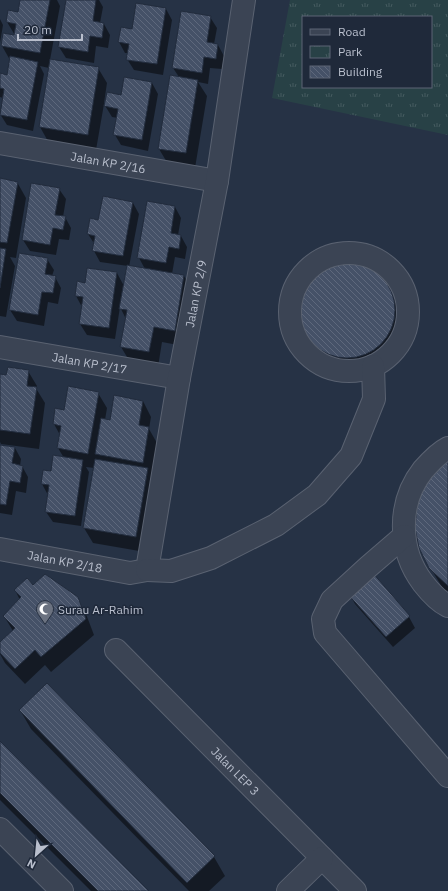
<svg xmlns="http://www.w3.org/2000/svg" width="448" height="891" font-family="'IBM Plex Sans',sans-serif">
<style>
.park{fill:url(#park-tufts);fill-rule:evenodd}
.shadow{fill:#0007}
.building{fill:url(#building-back-hatch);stroke:#212b3c}
.lines{fill:none;stroke-linecap:round;stroke-linejoin:round}
.minor-casing{stroke:#5a6271;stroke-width:24}
.minor{stroke:#3b4454;stroke-width:22}
.labels{text-anchor:middle;dominant-baseline:central;stroke-width:3;stroke-linejoin:round;paint-order:stroke}
.street-label{font-size:12px;fill:#b9bfcd;stroke:#1f293a}
.poi-label{font-size:12px;fill:#b9bfcd;stroke:#1f293a;text-anchor:start}
</style>
<defs>
<pattern id="park-tufts" width="24" height="20" patternUnits="userSpaceOnUse"><rect width="24" height="20" fill="#284146"/><path d="M3 7l-1-3M5 7V3M7 7l1-3M15 17l-1-3M17 17v-4M19 17l1-3" fill="none" stroke="#455b60"/></pattern>
<pattern id="building-back-hatch" width="6" height="6" patternUnits="userSpaceOnUse"><rect width="6" height="6" fill="#455167"/><path d="M-1 5l2 2M0 0l6 6M5-1l2 2" fill="none" stroke="#5e687c"/></pattern>
</defs>
<rect width="100%" height="100%" fill="#263245"/>
<path class="park" d="M290,0H448V135L272,98ZM303,17H431V87H303Z"/>
<path class="shadow" d="M21,0H57L60,6L50,60L98,68L107,83L104,103L122,96L125,78L152,83L158,94L148,151L121,145L115,135L118,118L112,117L104,104L96,150L49,143L40,127L49,68L40,66L44,74L33,131L7,125L0,114L3,98L0,97V75L8,76L10,60L2,46L16,37L7,22L19,13Z
M67,0H99L103,7L100,23L104,24L110,35L108,48L96,46L94,63L66,58L59,47Z
M166,9L172,20L163,75L134,70L127,59L128,53H125L119,42L132,30Z
M210,17L217,28L214,44L218,45L224,56L222,69L210,68L208,84L198,82L207,96L195,168L168,164L159,149L179,77L173,68Z
M0,19L3,25L0,43Z
M0,179L17,182L26,198L16,258L10,257L15,266L6,317L0,316Z
M59,189L66,199L63,217H65L71,228L69,240L59,239L56,255L30,251L23,240Z
M133,203L139,214L129,267L145,269L139,258L175,207L181,218L178,235L181,236L187,247L185,259L175,257L172,274L184,276L193,292L183,346L162,342L158,367L130,362L121,347L126,319L120,307L115,339L87,335L80,324L82,307L76,296L86,284L117,273L124,286L128,266L100,262L94,251L95,245L88,234L99,221Z
M47,259L54,270L52,276L55,277L61,288L58,304L48,302L44,326L17,321L10,310Z
M342,264L360,265L377,274L388,288L400,308L405,325L404,344L395,360L381,371L363,377L345,375L329,366L317,352L305,333L300,315L302,297L310,281L324,269Z
M28,371L37,386V390L45,403L39,449L1,444L0,442V375L7,376Z
M98,393L107,408L105,420L110,421L143,401L151,417L149,429L157,443L145,552L93,543L84,528L94,468L86,467L89,472L81,526L53,522L46,512L48,495L42,484L64,458L58,448L60,435L54,424L65,411Z
M0,446L15,448L21,459L20,466H22L28,477L26,493L16,491L12,515L0,513Z
M448,459V594L442,587L430,567Z
M33,586L77,598L86,614L94,635L51,672L45,665L25,684L5,663L0,654V644L13,631L4,616L20,600L15,590Z
M349,593L409,617L415,628L393,647L355,604Z
M46,684L214,857L225,876L209,891H189L31,729L20,710Z
M0,743L147,891H91L0,800Z"/>
<path class="building" d="M20,0H50L40,53L1,46L3,33L14,35L16,24L6,22L8,10L18,12Z
M66,0H96L93,21L104,23L102,38L90,36L88,52L58,47Z
M136,3L166,8L157,64L126,60L129,44L118,42L121,27L132,29Z
M181,11L211,16L207,42L218,44L216,59L204,57L202,73L172,68Z
M10,56L38,62L27,120L0,115L4,89L0,88V73L7,75Z
M50,59L99,67L88,135L39,127Z
M170,75L198,80L186,153L158,149Z
M124,77L152,82L142,140L113,135L118,109L104,106L107,92L121,95Z
M0,178L18,182L7,243L0,242Z
M31,183L60,188L55,215L66,216L63,230L53,228L50,245L22,240Z
M103,196L133,202L123,256L92,251L95,236L87,234L90,218L98,220Z
M147,201L175,206L171,233L181,235L179,249L169,247L166,263L137,258Z
M0,248L6,249L0,288Z
M19,253L48,258L45,274L56,276L53,293L42,292L38,315L9,310Z
M299 310a48 48 0 1 1 96 0a48 48 0 1 1-96 0Z
M127,265L184,275L175,331L154,327L149,352L120,347L127,310L119,309Z
M87,268L117,272L109,328L79,324L83,297L75,296L77,281L85,283Z
M8,367L29,370L27,386L37,387L30,434L0,430V374L6,375Z
M68,386L99,392L88,454L57,448L61,426L53,424L55,408L64,410Z
M114,395L143,401L139,425L149,427L143,463L95,454L101,418L110,420Z
M0,445L15,447L12,463L23,466L20,483L10,481L6,505L0,504Z
M53,455L83,460L75,516L45,512L49,485L41,484L43,470L51,471Z
M448,458V586L429,568L419,548L415,528L417,506L423,486Z
M95,459L148,468L136,537L83,528Z
M372,572L410,616L386,637L347,593Z
M45,574L78,597L86,619L41,657L35,650L15,669L0,653V642L15,628L3,616L21,597L14,590L27,578L33,585Z
M47,683L215,856L187,883L19,710Z
M0,741L149,891H98L0,793Z"/>
<g class="lines">
<g class="minor-casing">
<g id="minor">
<path id="s1" d="M0,143L217,181"/>
<circle cx="349" cy="312" r="59"/>
<path id="s2" d="M0,347L179,378"/>
<path d="M448,448C438,453 430,462 423,470C397,503 398,550 423,583C430,592 438,601 448,606"/>
<path d="M404,536L368,567L332,600L323,619L325,633L448,776"/>
<path id="s3" d="M0,549L130,573L147,570L179,378L217,181L244,0"/>
<path d="M147,570L171,571L211,558L276,525L317,495L351,456L374,399L373,366"/>
<path id="s4" d="M116,650L355,891"/>
<path d="M0,829L62,891"/>
<path d="M288,891L322,858"/>
</g>
</g>
<use href="#minor" class="minor"/>
</g>
<defs>
<g id="mosque-pin" transform="scale(0.9)"><path d="M0 17L-7.5 6A9.5 9.5 0 1 1 7.5 6Z" fill="#6b7280" stroke="#1f293a"/><path d="M3.5-4.9A6 6 0 1 0 3.5 4.9A5 5 0 1 1 3.5-4.9Z" fill="#fff"/></g>
</defs>
<g fill-rule="evenodd">
<use href="#mosque-pin" x="45" y="609"/>
</g>
<g class="labels">
<g class="street-label">
<text stroke="none"><textPath href="#s1" startOffset="110">Jalan KP 2/16</textPath></text>
<text stroke="none"><textPath href="#s3" startOffset="430">Jalan KP 2/9</textPath></text>
<text stroke="none"><textPath href="#s2" startOffset="91">Jalan KP 2/17</textPath></text>
<text stroke="none"><textPath href="#s3" startOffset="66">Jalan KP 2/18</textPath></text>
<text stroke="none"><textPath href="#s4" startOffset="170">Jalan LEP 3</textPath></text>
</g>
<g class="poi-label">
<text x="58" y="609">Surau Ar-Rahim</text>
</g>
</g>
<rect x="302" y="16" width="130" height="72" fill="#1f293a" stroke="#5d6575"/>
<rect x="310" y="29" width="20" height="6" fill="#3b4454" stroke="#5d6575"/>
<text x="338" y="36" font-size="12" fill="#b9bfcd">Road</text>
<rect x="310" y="46" width="20" height="12" fill="url(#park-tufts)" stroke="#5d6575"/>
<text x="338" y="56" font-size="12" fill="#b9bfcd">Park</text>
<rect x="310" y="66" width="20" height="12" fill="url(#building-back-hatch)" stroke="#5d6575"/>
<text x="338" y="76" font-size="12" fill="#b9bfcd">Building</text>
<g transform="translate(36 855) rotate(207)" stroke="#1f293a" stroke-width="3" paint-order="stroke">
<path d="M0-3L7 15L0 10L-7 15Z" fill="#b9bfcd"/>
<text y="-6" font-size="11" font-weight="bold" text-anchor="middle" fill="#b9bfcd">N</text>
</g>
<path d="M18 34v6h64v-6" fill="none" stroke="#b9bfcd" stroke-width="2"/>
<text x="24" y="34" font-size="12" fill="#b9bfcd" stroke="#1f293a" stroke-width="3" paint-order="stroke">20 m</text>
</svg>
